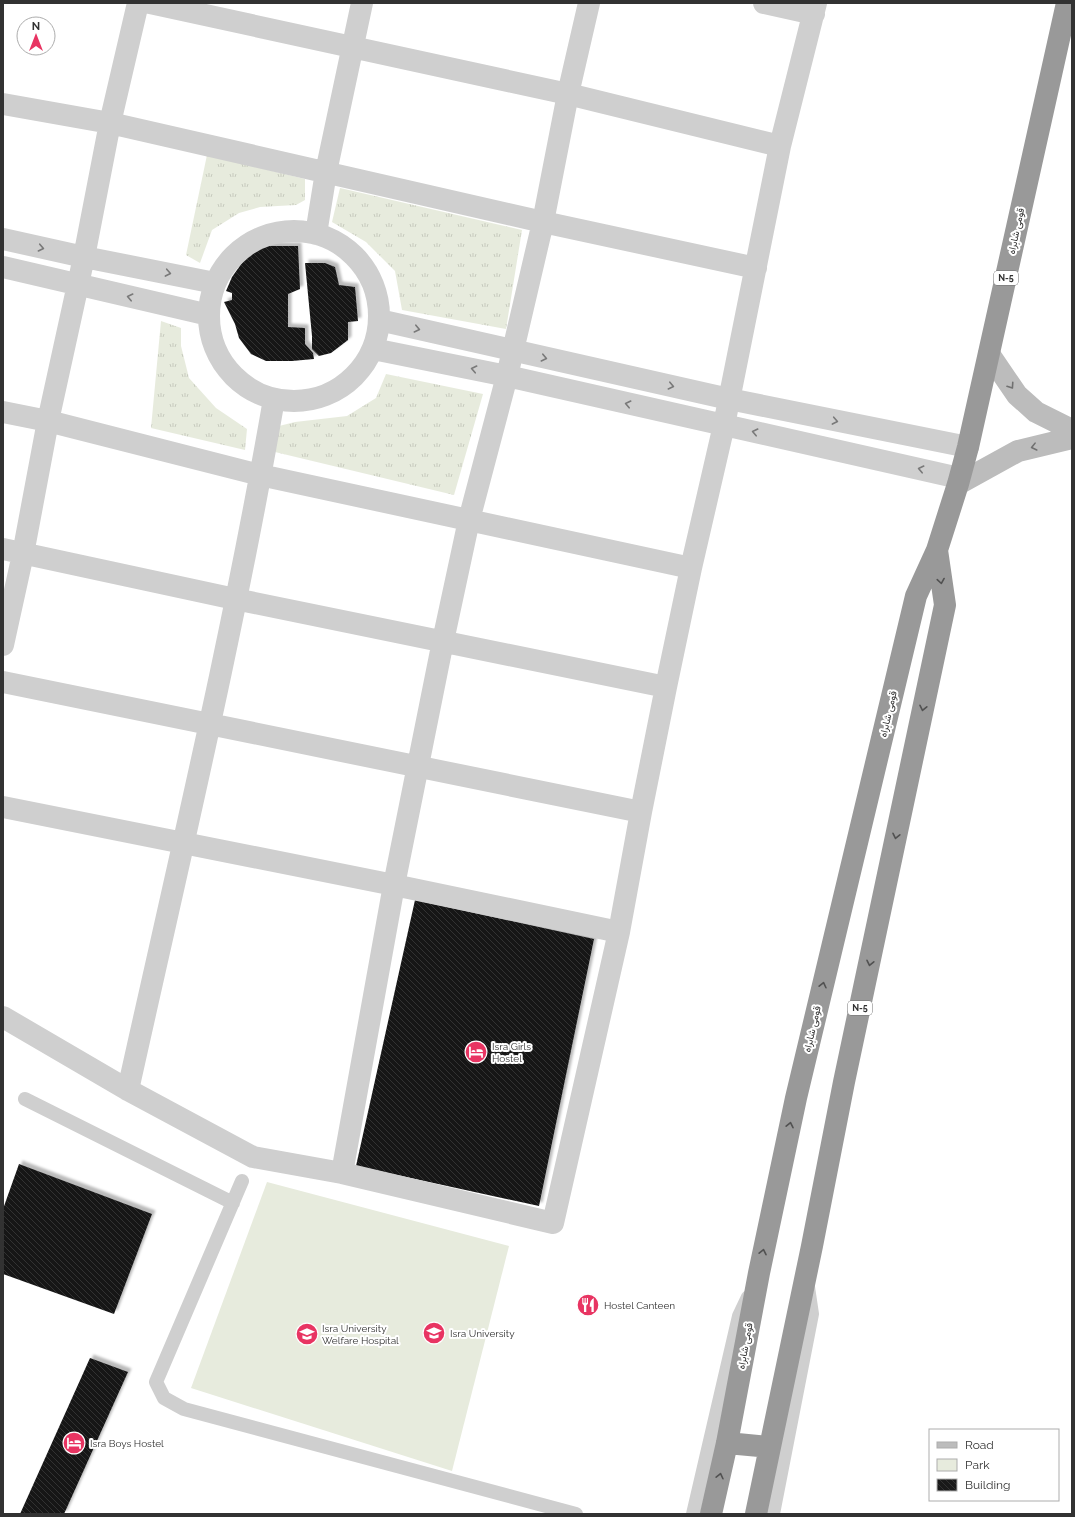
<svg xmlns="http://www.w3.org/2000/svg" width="1075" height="1517" font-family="Raleway,Vazirmatn,sans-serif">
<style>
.grass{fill:url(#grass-tufts)}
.park{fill:#e7ebdd}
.building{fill:url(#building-back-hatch);filter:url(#shadow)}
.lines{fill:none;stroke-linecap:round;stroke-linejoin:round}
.lane{stroke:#cfcfcf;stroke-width:14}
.street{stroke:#cfcfcf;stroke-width:22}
.secondary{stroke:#bcbcbc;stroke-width:22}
.highway{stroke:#999;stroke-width:22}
.oneway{stroke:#797979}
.oneway2{stroke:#707070}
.oneway3{stroke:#515151}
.labels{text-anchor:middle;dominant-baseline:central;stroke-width:4;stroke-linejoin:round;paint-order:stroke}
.shield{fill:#fff;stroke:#707070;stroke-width:1}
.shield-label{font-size:9px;font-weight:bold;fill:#323232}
.street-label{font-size:10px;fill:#323232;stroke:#fff}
.poi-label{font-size:10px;fill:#323232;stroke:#fff;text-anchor:start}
</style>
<defs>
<pattern id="grass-tufts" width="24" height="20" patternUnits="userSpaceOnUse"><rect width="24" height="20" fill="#e7ebdd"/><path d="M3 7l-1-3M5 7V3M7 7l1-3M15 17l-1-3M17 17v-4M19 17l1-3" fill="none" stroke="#c7cabe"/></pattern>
<pattern id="building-back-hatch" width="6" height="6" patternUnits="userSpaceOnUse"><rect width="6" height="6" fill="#191919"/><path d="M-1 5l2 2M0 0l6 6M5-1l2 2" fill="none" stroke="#323232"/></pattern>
<filter id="shadow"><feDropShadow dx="3.5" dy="-3.5" stdDeviation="1" flood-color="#0004"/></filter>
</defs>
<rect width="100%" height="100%" fill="#fff"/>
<path class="grass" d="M207,155L305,179V200L296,205L260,207L239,213L212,230L200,263L186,255Z
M340,188L522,230L506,329L402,310L395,271L366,242L332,222Z
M161,321L181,328V346L189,378L216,408L247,429L245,450L151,428Z
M386,374L483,394L454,495L275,452L279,426L295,422L347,416L376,398Z"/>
<path class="park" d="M267,1182L509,1246L452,1471L191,1388Z"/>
<path class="building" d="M254,246H298L300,289L288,294V327L305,328V344L313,353L314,359L292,361H266L251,354L239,338L235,324L224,302L232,300V293L226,291L232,277Z
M305,263H325L335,267L339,285L355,287L358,321L348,322V340L331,353L319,356L312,349V336Z
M415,900L594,939L539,1206L356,1166Z
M19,1164L152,1214L114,1314L3,1274V1209Z
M90,1358L128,1372L64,1514H20Z"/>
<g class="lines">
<path class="lane" d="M25,1099L233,1203
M242,1181L156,1382L164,1398L184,1409L576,1514
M693,1514L739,1316L748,1297
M773,1514L812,1314L808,1287"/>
<path class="street" d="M150,3L568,94L780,146
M764,3L814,14
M3,104L110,123L543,222L756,268
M209 316a85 85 0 1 1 170 0a85 85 0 1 1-170 0Z
M316,234L326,172L362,3
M3,239L84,257L215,283
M3,267L209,315
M379,320L729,399L968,447
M373,349L507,376L959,478
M3,412L48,421L260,475L691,568
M3,549L235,599L666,687
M3,645L23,554L48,421L84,257L110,123L138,3
M3,682L641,812
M3,807L394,885L619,932
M3,1017L128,1090L253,1157L342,1173L553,1223L619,932L641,812L666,687L691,568L724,425L780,146L816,3
M128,1090C179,860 234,631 274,399
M342,1173L394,885L443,641L469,520L507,376L543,222L568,94L589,3"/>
<path class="secondary" d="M989,354L1017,395L1036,412L1072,430
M958,484L1018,451L1072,438"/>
<path class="highway" d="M937,550L958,484L968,447L1067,3
M727,1443L770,1447
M711,1514L727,1443L759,1273L796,1098L916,596L937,550L945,605L844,1082L812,1246L756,1514"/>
</g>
<defs><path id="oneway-chevron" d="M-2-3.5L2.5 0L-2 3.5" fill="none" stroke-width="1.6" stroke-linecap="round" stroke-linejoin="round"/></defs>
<g class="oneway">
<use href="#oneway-chevron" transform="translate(41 248) rotate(12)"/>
<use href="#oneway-chevron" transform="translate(168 273) rotate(11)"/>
<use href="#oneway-chevron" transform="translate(130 297) rotate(-167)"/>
<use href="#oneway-chevron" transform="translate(417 329) rotate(13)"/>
<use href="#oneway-chevron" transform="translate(544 358) rotate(13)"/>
<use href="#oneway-chevron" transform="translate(474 369) rotate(-168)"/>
<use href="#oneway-chevron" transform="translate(671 386) rotate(13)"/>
<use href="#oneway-chevron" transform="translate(628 404) rotate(-167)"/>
<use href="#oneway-chevron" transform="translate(835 421) rotate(11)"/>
<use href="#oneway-chevron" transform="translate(755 432) rotate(-167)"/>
<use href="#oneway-chevron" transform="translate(921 469) rotate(-167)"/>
</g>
<g class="oneway2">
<use href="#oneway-chevron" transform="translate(1011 386) rotate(56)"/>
<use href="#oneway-chevron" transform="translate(1034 447) rotate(166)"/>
</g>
<g class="oneway3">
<use href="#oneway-chevron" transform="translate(941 581) rotate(81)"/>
<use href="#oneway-chevron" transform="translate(923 708) rotate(102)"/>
<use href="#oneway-chevron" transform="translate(896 836) rotate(102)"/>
<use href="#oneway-chevron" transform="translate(870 963) rotate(102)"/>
<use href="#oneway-chevron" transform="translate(823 985) rotate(-77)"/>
<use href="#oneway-chevron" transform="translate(790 1125) rotate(-78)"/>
<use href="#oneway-chevron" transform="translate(763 1252) rotate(-78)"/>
<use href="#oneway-chevron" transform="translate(720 1476) rotate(-77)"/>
</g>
<defs>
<g id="hotel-disc" transform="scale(1.15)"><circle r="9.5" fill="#e83462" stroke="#fff"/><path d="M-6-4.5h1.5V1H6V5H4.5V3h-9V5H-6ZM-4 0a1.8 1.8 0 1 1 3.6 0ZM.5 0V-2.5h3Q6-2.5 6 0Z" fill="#fff"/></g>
<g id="restaurant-disc" transform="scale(1.15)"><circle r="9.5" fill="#e83462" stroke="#fff"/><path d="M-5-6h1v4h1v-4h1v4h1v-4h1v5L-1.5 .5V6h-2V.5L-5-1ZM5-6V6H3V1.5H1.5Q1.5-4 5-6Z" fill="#fff"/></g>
<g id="university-disc" transform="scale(1.15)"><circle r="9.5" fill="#e83462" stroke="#fff"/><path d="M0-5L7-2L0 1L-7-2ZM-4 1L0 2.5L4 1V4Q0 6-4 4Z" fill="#fff"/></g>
</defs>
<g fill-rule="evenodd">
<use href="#hotel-disc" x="476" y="1052"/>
<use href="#restaurant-disc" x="588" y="1305"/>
<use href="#university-disc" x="434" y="1333"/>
<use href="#university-disc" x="307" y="1334"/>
<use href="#hotel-disc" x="74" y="1443"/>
</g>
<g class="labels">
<g class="shield">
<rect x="994" y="271" width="24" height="14" rx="3"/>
<rect x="848" y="1001" width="24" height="14" rx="3"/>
</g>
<g class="shield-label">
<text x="1006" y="278">N-5</text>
<text x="860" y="1008">N-5</text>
</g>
<g class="street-label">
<text transform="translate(1016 231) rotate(-78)">قومی شاہراہ</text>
<text transform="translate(888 714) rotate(-77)">قومی شاہراہ</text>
<text transform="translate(812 1029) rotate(-77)">قومی شاہراہ</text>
<text transform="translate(745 1346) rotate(-80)">قومی شاہراہ</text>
</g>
<g class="poi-label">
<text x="492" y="1046">Isra Girls<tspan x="492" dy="12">Hostel</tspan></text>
<text x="604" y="1305">Hostel Canteen</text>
<text x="322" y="1328">Isra University<tspan x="322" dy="12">Welfare Hospital</tspan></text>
<text x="450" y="1333">Isra University</text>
<text x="90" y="1443">Isra Boys Hostel</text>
</g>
</g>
<rect width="1075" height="1517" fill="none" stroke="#323232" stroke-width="8"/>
<rect x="929" y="1429" width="130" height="72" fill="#ffffff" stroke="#adadad"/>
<rect x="937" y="1442" width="20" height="6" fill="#bcbcbc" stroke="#adadad"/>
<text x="965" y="1449" font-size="12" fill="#323232">Road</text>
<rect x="937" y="1459" width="20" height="12" fill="#e7ebdd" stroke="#adadad"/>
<text x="965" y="1469" font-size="12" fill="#323232">Park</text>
<rect x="937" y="1479" width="20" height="12" fill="url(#building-back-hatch)" stroke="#adadad"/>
<text x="965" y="1489" font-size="12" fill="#323232">Building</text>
<g transform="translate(36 36)"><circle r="19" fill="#ffffff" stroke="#adadad"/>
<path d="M0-3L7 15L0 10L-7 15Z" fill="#e83462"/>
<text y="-6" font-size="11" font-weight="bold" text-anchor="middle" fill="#323232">N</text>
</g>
</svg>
